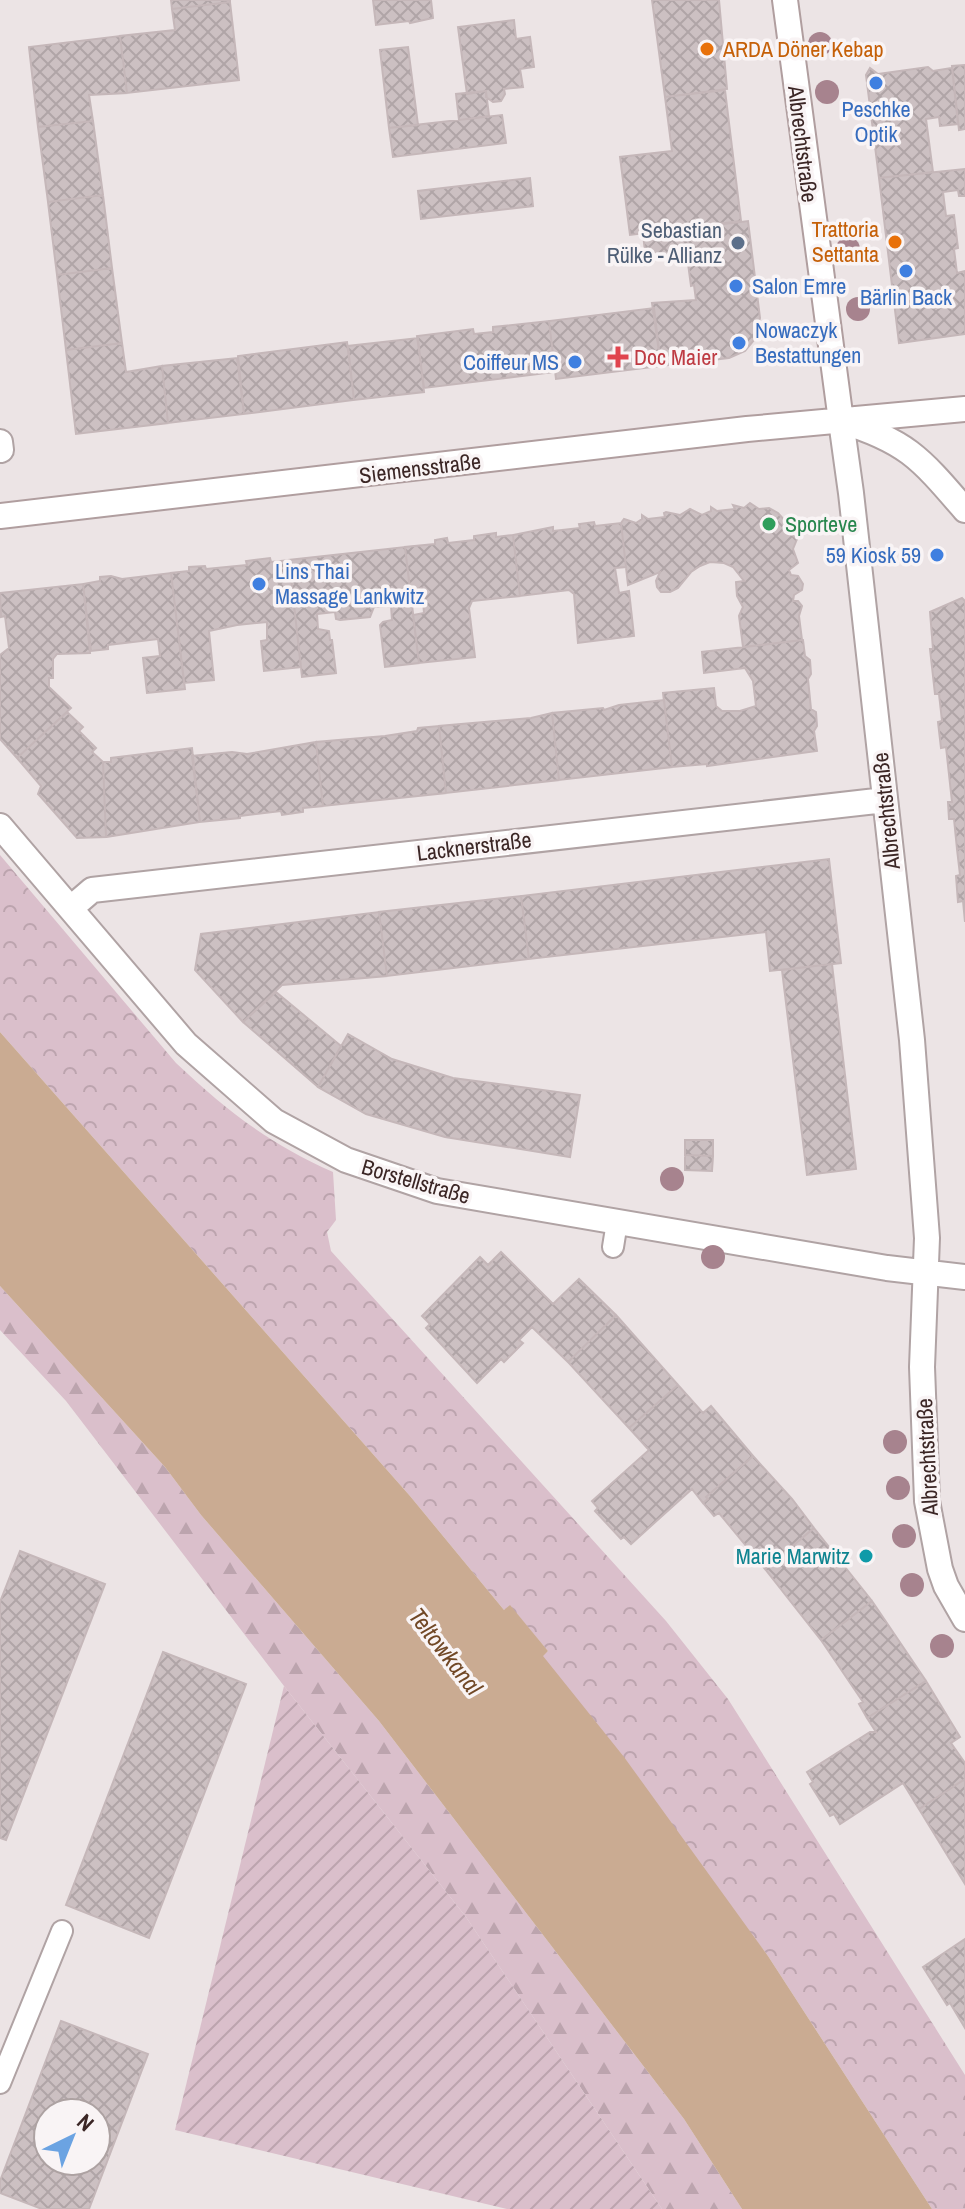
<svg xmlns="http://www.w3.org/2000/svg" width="965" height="2209" font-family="'Archivo Narrow',sans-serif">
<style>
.forest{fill:url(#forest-firs)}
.park{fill:url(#park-crowns)}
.garden{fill:url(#garden-furrows)}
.water{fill:#caab92}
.building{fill:url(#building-cross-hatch);stroke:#c5b7b9;stroke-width:2;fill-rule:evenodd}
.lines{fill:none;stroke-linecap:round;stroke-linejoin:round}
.lane-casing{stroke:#b0a3a4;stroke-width:24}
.street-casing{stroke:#b0a3a4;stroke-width:28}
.secondary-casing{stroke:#b09e9f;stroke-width:28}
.lane{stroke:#fff;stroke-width:20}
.street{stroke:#fff;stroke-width:24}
.secondary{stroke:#fff;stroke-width:24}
.tree{fill:#a7838e}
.food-dot{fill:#e8710a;stroke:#f9f4f5;stroke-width:3}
.shop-dot{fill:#3f7fe0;stroke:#f9f4f5;stroke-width:3}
.service-dot{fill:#5c6f8a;stroke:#f9f4f5;stroke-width:3}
.health-dot{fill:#e0444e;stroke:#f9f4f5;stroke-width:3}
.leisure-dot{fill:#2e9e5b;stroke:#f9f4f5;stroke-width:3}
.culture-dot{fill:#0f9aa8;stroke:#f9f4f5;stroke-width:3}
.labels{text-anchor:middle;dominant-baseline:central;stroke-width:7;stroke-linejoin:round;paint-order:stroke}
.food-label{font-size:22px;fill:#c56008;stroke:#f9f4f5;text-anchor:start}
.shop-label{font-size:22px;fill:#366cbe;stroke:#f9f4f5;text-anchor:start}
.street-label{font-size:22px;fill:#3b2625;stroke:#f9f4f5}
.service-label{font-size:22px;fill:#4e5e75;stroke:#f9f4f5;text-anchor:end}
.health-label{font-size:22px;fill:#be3a42;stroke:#f9f4f5;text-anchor:start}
.leisure-label{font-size:22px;fill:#27864d;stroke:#f9f4f5;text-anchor:start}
.culture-label{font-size:22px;fill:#0d838f;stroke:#f9f4f5;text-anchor:end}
.water-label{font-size:24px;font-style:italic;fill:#714826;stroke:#f9f4f5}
</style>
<defs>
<pattern id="forest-firs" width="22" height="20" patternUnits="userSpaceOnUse" patternTransform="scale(2)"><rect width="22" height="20" fill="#dabfcb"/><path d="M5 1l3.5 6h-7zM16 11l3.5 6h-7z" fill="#bca4ae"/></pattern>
<pattern id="park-crowns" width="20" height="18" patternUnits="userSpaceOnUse" patternTransform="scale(2)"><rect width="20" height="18" fill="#dabfcb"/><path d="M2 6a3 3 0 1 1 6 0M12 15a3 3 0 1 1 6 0" fill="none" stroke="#bca4ae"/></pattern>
<pattern id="garden-furrows" width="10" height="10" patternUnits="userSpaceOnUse" patternTransform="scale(2)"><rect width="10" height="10" fill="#dabfcb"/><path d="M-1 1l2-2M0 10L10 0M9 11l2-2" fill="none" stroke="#bca4ae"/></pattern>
<pattern id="building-cross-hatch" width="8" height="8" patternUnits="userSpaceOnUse" patternTransform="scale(2)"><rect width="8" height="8" fill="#ccc0c2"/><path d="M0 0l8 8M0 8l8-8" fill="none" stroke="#b0a5a7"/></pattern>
</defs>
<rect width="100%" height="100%" fill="#ece4e5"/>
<path class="forest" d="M0,1286L165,1467L201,1515L379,1721L684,2119L742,2209H662L466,1917L284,1686L66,1401L0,1330Z"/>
<path class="park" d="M0,855L176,1063C227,1111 268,1143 333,1172L336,1220L327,1232L331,1251L666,1621L728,1699L965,2075V2209H932L768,1956L542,1656L548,1651L510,1606L504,1610L410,1496L0,1032Z"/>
<path class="garden" d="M284,1686L466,1917L662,2209H507L175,2130Z"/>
<path class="water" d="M0,1032L410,1496L504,1610L510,1605L548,1651L543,1656L624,1757L768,1956L932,2209H742L684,2119L379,1721L201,1515L165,1467L0,1286Z"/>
<path class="building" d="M171,0H230V2L172,9Z
M373,0H431L433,18L410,23L409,21L376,25Z
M652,0H719L727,89L665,97Z
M230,2L239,80L127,93L120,36L175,30L172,9Z
M514,20L516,39L530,37L534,67L520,69L523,87L504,89L505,94L501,101L493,102L486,97V91L467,94L458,27Z
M120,36L127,93L89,95L93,121L38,127L29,47Z
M408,47L418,125L389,128L380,50Z
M965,65V129L959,130L952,66Z
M928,67L933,71L952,68L958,124L940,126L939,117L926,119L933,172L879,178L866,75L870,68L878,74Z
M725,90L741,221L630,235L620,157L672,151L665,97Z
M486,91L489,116L459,120L456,94Z
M502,115L506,143L393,157L389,128Z
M93,121L103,195L48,202L38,127Z
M965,169V196H959L958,190L943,192L946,216L954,215L958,248L954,249L957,273L965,271V334L899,343L879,178Z
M530,178L533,206L421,219L418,191Z
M103,195L112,268L57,275L48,202Z
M748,221L760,318L754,340L745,351L729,358L661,366L652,303L696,300L694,285L691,286L687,256L646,260L643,234Z
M112,268L122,343L66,350L57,275Z
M654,308L661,366L556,379L549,321Z
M549,321L555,372L424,388L417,336L473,329L474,334L493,332V327Z
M418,338L424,392L354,400L348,346Z
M347,342L354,400L244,414L238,356Z
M122,343L126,372L162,366L168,423L76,434L66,350Z
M237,358L244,414L168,423L162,366Z
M750,503L759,509L769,508L778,513L787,523L788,531L797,539L793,549L798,563L789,570L791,575L798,576L803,584L802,590L794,595L793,601H798L802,606L799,616L802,640L743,647L739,616L743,607L737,596L736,582L744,581L733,567L724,563L710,562L700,566L691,572L678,588L670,592H661L657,587L656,581L660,572L628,585L621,523L624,519L636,523L642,519V515L648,519L665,517L664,513L666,512L680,515L690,509L702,515L711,511V507L717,511L735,509L733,505L744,508Z
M594,522L595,526L621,523L626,567L615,568L619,593L629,591L634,636L578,643L574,594L569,590L520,596L513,535L553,527V531L580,528L579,524Z
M496,533V537L513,535L520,596L472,601L469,608L475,657L419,663L413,615L424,613L422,588L410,590L405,547L435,544V540L447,538L448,543L474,540V536Z
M405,547L419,663L385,667L380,625L383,622L392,620L391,606L374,607L370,617L340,620L336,619L335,612L317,614L318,629L329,631L330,640H332L336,673L302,677L289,560Z
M270,558L271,562L289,560L301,667L264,671L261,641L267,640V622L237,625L209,631L214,680L184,683L171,573L189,571V567L205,566L206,569L247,565L246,561Z
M171,573L185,689L147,693L143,658L160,656L158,639L108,645V649L91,651L83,584L100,581V577L111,576L122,579Z
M83,584L90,653L57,654L53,659V678H49V687L71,708L17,758L0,739V655L9,648L5,616L1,617L0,593Z
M962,598L965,601V848L957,849L954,819H949L948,802H952L946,747L941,748L938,722L942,721L939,694H935L930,649H933L930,612Z
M803,640L805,656L810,660L811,674L808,679L811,709L816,712L817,726L814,731L817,751L707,766V764L672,767L663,693L714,688L716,706L722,711H740L756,706L753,681L745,668L704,673L702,652Z
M664,700L672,767L559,780L552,713L603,708L604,710L619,705Z
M67,712L83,727L79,731L96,748L92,752L103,762L106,837L77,838L40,796L38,794L41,786L17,758Z
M552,713L559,780L446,793L439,726L531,718Z
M439,726L446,793L323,806L316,742L385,736L417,731L418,728Z
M316,742L323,806L303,808V812L282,815L281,811L240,816V818L200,822L192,756L232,752L247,754Z
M192,748L200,822L106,837L103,762H111V758Z
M965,848V922L963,901L958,902L956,876L960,875L957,849Z
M829,859L841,963L770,971L766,932L529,959L521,896Z
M521,896L529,959L387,976L379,912Z
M379,912L387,976L282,985L243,1022L195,970L201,934Z
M832,964L856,1169L807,1175L782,970Z
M276,992L341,1046L318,1087L243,1022Z
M348,1034L392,1059L453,1078L580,1095L570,1157L445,1137L366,1114L318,1087Z
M685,1140H713V1156L685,1155Z
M685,1155L713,1156L712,1171L685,1170Z
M501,1252L553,1304L579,1279L616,1315L568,1362L532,1327L519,1340L523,1343L504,1362L501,1359L477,1383L426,1328L430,1324L422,1316L480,1257L488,1265Z
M616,1315L678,1385L629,1428L568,1362Z
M678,1385L703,1413L711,1406L753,1456L706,1497L708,1499L703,1503L692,1489L631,1544L624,1537L621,1539L595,1511L598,1508L592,1501L649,1450L629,1428Z
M753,1456L792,1499L814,1528L765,1569L719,1513L714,1516L703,1503L708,1499L706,1497Z
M814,1528L872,1601L821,1640L765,1569Z
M20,1551L105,1584L6,1840L0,1838V1602Z
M872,1601L926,1681L867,1718L859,1704L863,1702L821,1640Z
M163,1652L246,1684L149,1938L66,1905Z
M926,1681L960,1737L951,1743L965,1763V1779L919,1809L903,1783L840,1824L834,1814L830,1816L810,1784L813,1782L807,1772L870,1732H876L867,1718Z
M965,1779V1884L919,1809Z
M965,1939V2028L950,2003L947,2005L923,1967Z
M61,2021L148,2054L89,2209H42L0,2193V2181ZM48,2113H96V2161H48Z"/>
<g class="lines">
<g class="lane-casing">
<path id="lane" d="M613,1247L617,1222
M0,2083L62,1931"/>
</g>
<g class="street-casing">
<path id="street" d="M0,442L1,450
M965,510C921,459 907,441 841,421L851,493L912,1040L927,1238L922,1367L927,1501L940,1569L946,1586L965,1619
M0,826L186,1044L274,1121L346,1160L437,1191L887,1268L965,1277
M71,908L92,890L885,800"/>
</g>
<g class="secondary-casing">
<path id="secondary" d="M785,0L841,421
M0,516L747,429L965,409"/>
</g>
<use href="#lane" class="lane"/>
<use href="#street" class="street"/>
<use href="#secondary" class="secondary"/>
</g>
<g class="tree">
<circle cx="820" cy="44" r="12"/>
<circle cx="827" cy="92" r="12"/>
<circle cx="848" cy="249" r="12"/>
<circle cx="858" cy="309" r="12"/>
<circle cx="672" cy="1179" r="12"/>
<circle cx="713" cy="1257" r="12"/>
<circle cx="895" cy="1442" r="12"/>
<circle cx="898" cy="1488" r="12"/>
<circle cx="904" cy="1536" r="12"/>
<circle cx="912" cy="1585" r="12"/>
<circle cx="942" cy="1646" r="12"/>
</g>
<g class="food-dot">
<circle cx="707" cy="49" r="8"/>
<circle cx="895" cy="242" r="8"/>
</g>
<g class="shop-dot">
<circle cx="876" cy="83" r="8"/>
<circle cx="906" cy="271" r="8"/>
<circle cx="736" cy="286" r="8"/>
<circle cx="739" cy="343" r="8"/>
<circle cx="575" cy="362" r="8"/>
<circle cx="937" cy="555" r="8"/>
<circle cx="259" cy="584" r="8"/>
</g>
<circle class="service-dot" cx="738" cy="243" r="8"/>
<path class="health-dot" d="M614 345h8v8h8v8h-8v8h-8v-8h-8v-8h8z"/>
<circle class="leisure-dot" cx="769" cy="524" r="8"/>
<circle class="culture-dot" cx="866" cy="1556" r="8"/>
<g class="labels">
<g class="food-label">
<text x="723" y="49">ARDA Döner Kebap</text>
<text x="879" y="229" text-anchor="end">Trattoria<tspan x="879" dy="25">Settanta</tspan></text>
</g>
<g class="shop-label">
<text x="876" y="109" text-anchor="middle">Peschke<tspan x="876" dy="25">Optik</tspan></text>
<text x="752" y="286">Salon Emre</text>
<text x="906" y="297" text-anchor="middle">Bärlin Back</text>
<text x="755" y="330">Nowaczyk<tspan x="755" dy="25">Bestattungen</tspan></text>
<text x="559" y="362" text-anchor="end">Coiffeur MS</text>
<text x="921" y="555" text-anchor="end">59 Kiosk 59</text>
<text x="275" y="571">Lins Thai<tspan x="275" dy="25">Massage Lankwitz</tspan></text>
</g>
<g class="street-label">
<text transform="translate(803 144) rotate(83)">Albrechtstraße</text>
<text transform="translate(420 468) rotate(-7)">Siemensstraße</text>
<text transform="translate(886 811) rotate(-96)">Albrechtstraße</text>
<text transform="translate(474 846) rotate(-7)">Lacknerstraße</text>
<text transform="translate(416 1181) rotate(16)">Borstellstraße</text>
<text transform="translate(927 1457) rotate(-93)">Albrechtstraße</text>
</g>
<g class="service-label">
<text x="722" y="230">Sebastian<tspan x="722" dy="25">Rülke - Allianz</tspan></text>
</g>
<g class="health-label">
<text x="634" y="357">Doc Maier</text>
</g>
<g class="leisure-label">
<text x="785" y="524">Sporteve</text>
</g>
<g class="culture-label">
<text x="850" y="1556">Marie Marwitz</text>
</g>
<g class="water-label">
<text transform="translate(446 1651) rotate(52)">Teltowkanal</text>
</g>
</g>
<g transform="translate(72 2137) rotate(43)"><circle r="38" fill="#f9f4f5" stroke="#ada2a2" stroke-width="2"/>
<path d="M0-6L14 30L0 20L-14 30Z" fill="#6ba3e2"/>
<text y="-12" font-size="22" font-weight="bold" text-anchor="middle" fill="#3b2625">N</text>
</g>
</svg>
